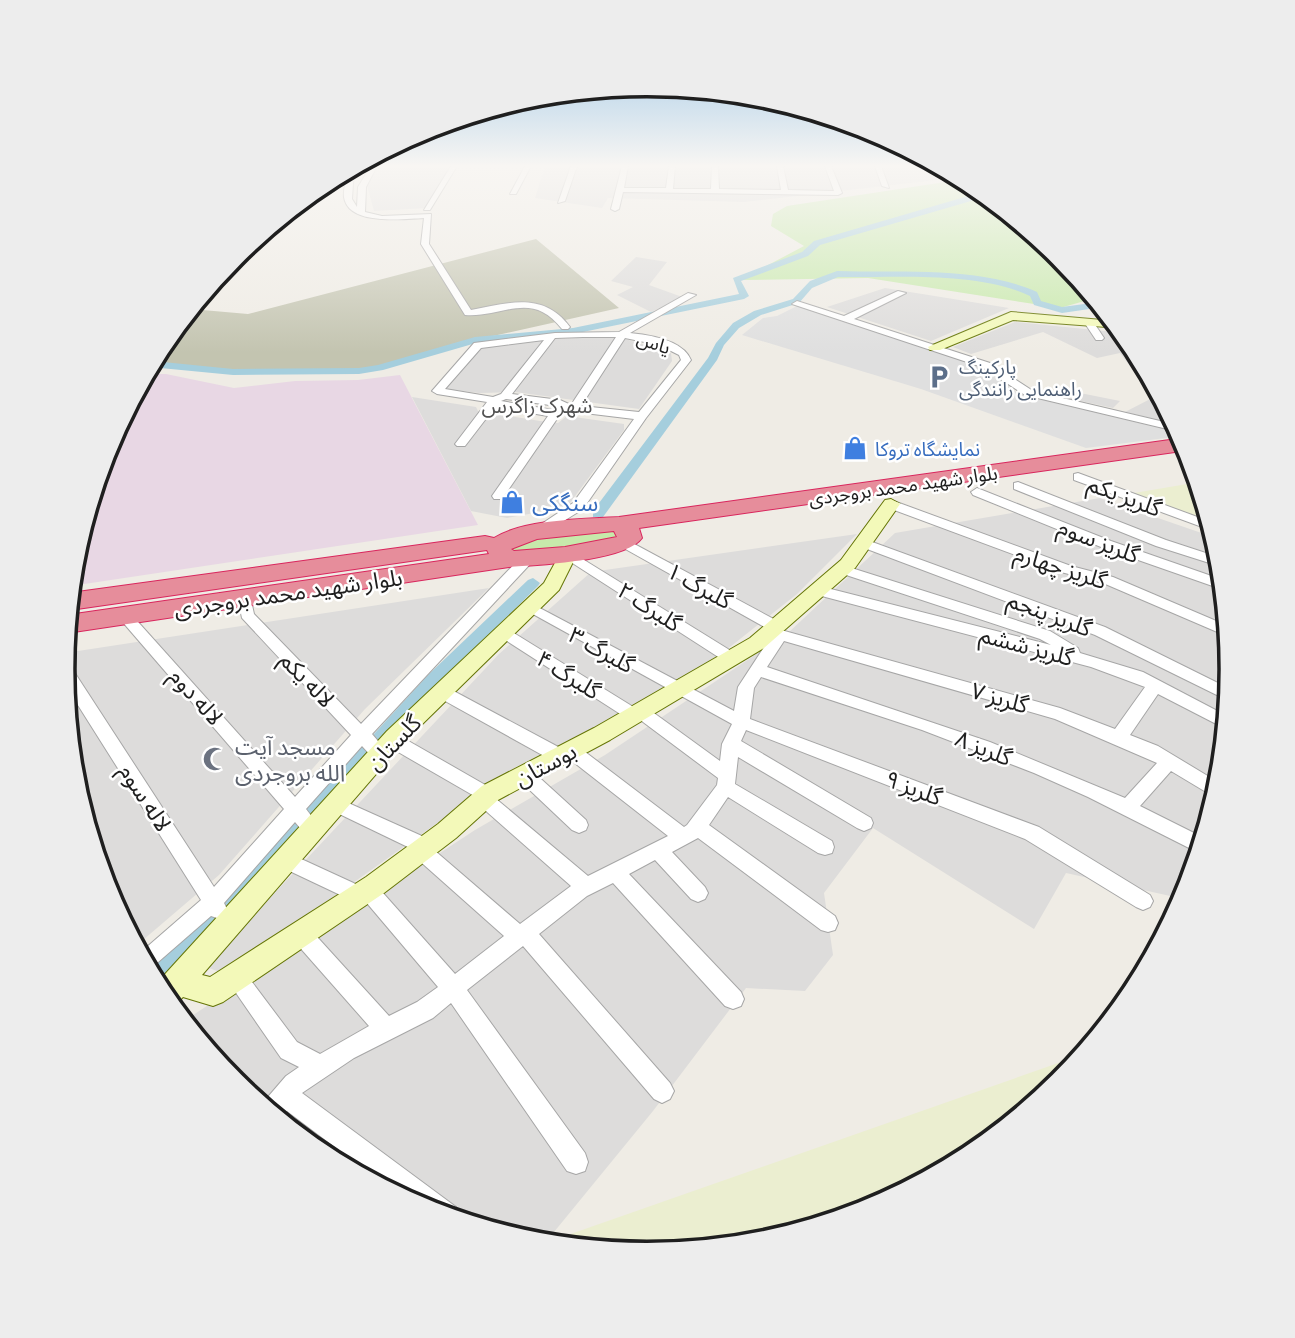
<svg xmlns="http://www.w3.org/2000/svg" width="1295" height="1338" font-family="Barlow,'Noto Sans Arabic',sans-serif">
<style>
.residential{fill:#dddcdb}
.industrial{fill:#e8d7e4}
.construction{fill:#c3c4b0}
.farmland{fill:#ebeed0}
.grass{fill:#c7e9ab}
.parking{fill:#dfdfdf}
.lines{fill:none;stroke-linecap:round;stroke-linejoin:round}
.canal{fill:#a5cedd;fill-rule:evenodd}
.street-casing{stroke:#a6a6a6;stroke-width:2}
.secondary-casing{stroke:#657506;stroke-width:2}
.highway-casing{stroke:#d9265d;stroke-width:2}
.street{fill:#fff;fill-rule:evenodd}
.secondary{fill:#f3f9b9;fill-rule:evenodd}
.highway{fill:#e68d9b;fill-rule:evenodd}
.labels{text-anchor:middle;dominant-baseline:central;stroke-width:5;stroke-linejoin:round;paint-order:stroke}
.far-street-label{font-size:19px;fill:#1f1f1f;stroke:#fff}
.far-service-label{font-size:19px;fill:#4e5e75;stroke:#fff;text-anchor:start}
.far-shop-label{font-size:19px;fill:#366cbe;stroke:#fff;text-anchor:start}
.far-neighbourhood-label{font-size:21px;fill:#525252;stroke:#fff}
.street-label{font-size:23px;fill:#1f1f1f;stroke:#fff}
.shop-label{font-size:23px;fill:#366cbe;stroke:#fff;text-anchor:start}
.worship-label{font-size:23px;fill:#5b616d;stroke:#fff;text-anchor:start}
.rim{fill:none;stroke:#1f1f1f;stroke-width:3.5}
</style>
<rect width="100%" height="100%" fill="#efece5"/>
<path class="residential" d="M381,166H455L427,208L374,211L366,182Z
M545,166H940L962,177L744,202L608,198L602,208L535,198Z
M636,257L667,262L649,285L685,298L651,312L617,295L633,287L611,281Z
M885,288L1009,308L931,341L827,307Z
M1015,322L1124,333L1134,345L1153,381L1139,378L1120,353L1097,358L1043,332L971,354L953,347Z
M616,336L671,353L672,361L639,409L515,392L479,393L445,389L477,343Z
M1055,388L1120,401L1113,408L1053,395Z
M1160,394L1176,424L1125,412Z
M412,397L476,407L478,411L540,421L558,423L567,416L624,424V430L567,507L507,518L471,511Z
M1100,498L1216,538L1221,555L1232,669L1221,783L1184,899L1066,873L1034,929L873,828L824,893L833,955L805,991L746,988L653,1111L545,1243L423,1209L322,1155L234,1082L184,1021L475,830L605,755L788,633L895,533Z
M857,534L797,594L711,662L617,716L516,767L225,974L209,968L222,949L499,654L591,572Z
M489,588L365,709L219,875L136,946L107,892L74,783L63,669L65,653Z"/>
<path class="industrial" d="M146,374H166L234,388L295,381L358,380L400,375L478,525L71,586L74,555L108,445Z"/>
<path class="construction" d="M536,239L619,308L475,340L376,369L254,373L150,366L162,344L191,309L248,314Z"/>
<path class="farmland" d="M1199,482L1210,521L1134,493Z
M1084,1054L1061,1083L972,1155L871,1209L761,1242L647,1253L545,1243Z"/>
<path class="grass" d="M965,179L1061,256L1095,298L1060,308L868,278L740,280L804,246L771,226L773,214L787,206Z
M585,530L614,531L616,538C600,548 526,561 511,551L513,545L540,536Z"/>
<path class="parking" d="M797,306L980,365L1019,394L1181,433L1182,436L1086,448L921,389L742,335L763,318L777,316Z"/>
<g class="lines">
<path class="canal" d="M982,192L988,196L820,245L808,256L741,281L749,296L744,299L573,334L476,343L383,370L359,374L233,375L150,367L153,361L233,369L359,368L378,365L475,337L573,328L739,294L733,278L802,252L814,241Z
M837,271C901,273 979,266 1037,292L1041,301L1062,307L1099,302L1103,307L1062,313L1034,305L1030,296C977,271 896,278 838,277L812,288L799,303L761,315L739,328L724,345L717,360L603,517H593V511L708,358L716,343L733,323L754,311L793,299L810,281Z
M533,578L540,583L538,586L440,683L386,744H374L372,739L374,734L428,675L528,580Z
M366,746L372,748L375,753L372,758L318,817L312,820L306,817L303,812L306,807L360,748Z
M297,822L304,825L306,830L304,835L233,911L226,914L219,911L216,905L219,899L290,825Z
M212,911L219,914L222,920L219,926L158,986L148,968L205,914Z"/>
<g class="street-casing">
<path id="street" d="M371,166H377L366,187L365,212L382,216L431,214L429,244L471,310C509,303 543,291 570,327L568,329H562C531,289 503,318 465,315L421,244L424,218C404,219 348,226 344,197C343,189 347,179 347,170L354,168L352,199L357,207L358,187Z
M451,166H457L430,210H424Z
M525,166H531L516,194H510Z
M571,166H577L565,201L558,203Z
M622,166H628L624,188H666L669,166H675L673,189H711L712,166H718L719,189L781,190L777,166H783L788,190L834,191L825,166H831L842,193L838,195L623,192L619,209L615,211L611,209Z
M875,166H881L889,188L882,186Z
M898,291L906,293L854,319L990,363L1033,391L1177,425L1180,432L1025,395L982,367L792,304L797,301L844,316Z
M688,293L696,295L630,333C650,335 683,340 691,360L646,418L583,509L546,532H536L534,529L573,503L634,419L568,411L559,416L502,499H494L492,496L548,416L495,407L465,446H457L455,444L487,402L437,394L432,391L474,343L555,333L619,332ZM583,337H616L571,405L560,400L512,394L555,338ZM625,338L659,345L679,355L681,360L639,412L581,406ZM544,340L501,394L493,397L445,389L481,348ZM506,399L557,406L558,407L553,410L501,401Z
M1086,320H1092L1104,338L1102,340H1096L1084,322Z
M1151,376L1158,390L1157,392L1148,390L1147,379Z
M1078,473L1211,522L1213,531L1074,480V474Z
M1018,482L1166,540L1221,558L1222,567L1156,546L1014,489V483Z
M977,488L1111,541L1223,580L1224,590L1101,547L973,495L971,492Z
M891,500L1071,566L1113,577L1228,626L1229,637L1103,583L1061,572L886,507L885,504Z
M625,539L781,623L784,627L781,630L1060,708L1115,729L1145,687L1091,667L814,594L812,591L819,586L1051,645L1040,639L837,572L835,569L837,566L842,565L1050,631L1078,648L1080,653L1143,672L1227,716L1226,729L1158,694L1130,735L1158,746L1221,784L1216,798L1171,771L1140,806L1204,838L1199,853L1088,797L1034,773L922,730L761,677L754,688L750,719L1039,827L1150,895L1153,901L1150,907L1143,910L1136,907L1025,839L746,730L741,741L871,818L873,823L871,828L864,831L857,828L738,757L735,784L832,841L834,847L832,853L825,855L818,853L728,797L709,825L835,916L838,923L835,930L828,932L821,930L698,838L672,852L705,887L708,893L705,899L698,902L691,899L655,860L629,874L741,992L744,999L741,1006L733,1009L725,1006L613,883L587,896L539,934L670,1083L674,1091L670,1099L662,1103L654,1099L523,946L467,990L585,1153L588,1162L585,1171L576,1174L567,1171L451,1003L433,1018L354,1058L302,1093L456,1207L460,1216L458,1219L423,1209L400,1196L287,1111L279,1119L261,1105L286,1076L299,1067L281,1058L225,977L229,970L236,967L243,970L297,1042L320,1054L369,1026L295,942L292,935L295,928L302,926L309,928L389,1016L417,1002L438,987L366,902L360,904L353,901L279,866L276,860L279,854L286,852L360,886L368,881L375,884L455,974L504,936L414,856L412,849L329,809L326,804L329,799L335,797L433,841L434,850L520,924L571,886L478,804L476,797L386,745L383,740L386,735H398L494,790L495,798L588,876L668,836L567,757L559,763L553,761L436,696L434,692L436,688H448L562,749L564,745H576L684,827L687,825L717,785L718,778L639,719H628L496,634L499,630H509L635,708H647L720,761L722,744L732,724L522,608L524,605H534L734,711L738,687L770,638L764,633L768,629L620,546L618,543ZM784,641L1055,719L1157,763L1125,798L990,742L767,667Z
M864,539L1105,627L1230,689L1229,701L1095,635L859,546L857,543Z
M568,550L736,654L739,658L736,662H726L563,557L561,554L563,551Z
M528,554L535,558L533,561L372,734L389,754L386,759H374L362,746L306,809L322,830L320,835C307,840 303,831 295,822L224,903L227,909L224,915L217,918L211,916L149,970L140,953L201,900L64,683V663L69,664L214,887L284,809L120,619L118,616L120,613H130L295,797L351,735L242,618L238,599L240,596H250L254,614L361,724L523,555Z
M524,767L530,769L586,820L588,825L586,830L579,833L572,830L518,779L515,774L518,769Z"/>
</g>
<g class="secondary-casing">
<path id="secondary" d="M1011,312L1114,321L1120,328L1013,320L940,350H930L928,347Z
M891,499L900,504L855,568L764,648L610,740L498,800L456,838L384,893L223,1002L213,1006L183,997L173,1007L156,984L387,731L544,583L562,550L568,548L577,554L559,590L403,743L202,975L210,977L366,877L438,824L482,786L594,728L750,638L841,560L885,500Z"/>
</g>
<g class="highway-casing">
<path id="highway" d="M1184,438L1189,450L639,528L642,538C626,561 538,565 509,567L67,633L68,615L489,554L487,550L70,610V593L485,536L494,538C524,519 584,519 619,517ZM614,531L617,537L565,547L514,551L511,549L537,539Z"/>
</g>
<use href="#street" class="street"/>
<use href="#secondary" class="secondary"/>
<use href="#highway" class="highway"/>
</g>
<linearGradient id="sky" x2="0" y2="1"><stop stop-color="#8dbee4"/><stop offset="0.47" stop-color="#f8f6f3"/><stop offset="1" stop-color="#f8f6f3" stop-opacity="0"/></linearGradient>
<rect width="1295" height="353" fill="url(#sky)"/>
<defs>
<g id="parking-bare" transform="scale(1.89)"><path d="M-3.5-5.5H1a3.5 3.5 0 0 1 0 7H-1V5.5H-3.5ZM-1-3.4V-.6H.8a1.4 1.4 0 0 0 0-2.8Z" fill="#5c6f8a" stroke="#fff" stroke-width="2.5" paint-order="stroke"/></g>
<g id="shop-bare" transform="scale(1.89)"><path d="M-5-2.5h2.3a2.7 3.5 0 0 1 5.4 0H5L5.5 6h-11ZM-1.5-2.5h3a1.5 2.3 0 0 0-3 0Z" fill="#3f7fe0" stroke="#fff" stroke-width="2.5" paint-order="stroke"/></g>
<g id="mosque-bare" transform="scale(1.89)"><path d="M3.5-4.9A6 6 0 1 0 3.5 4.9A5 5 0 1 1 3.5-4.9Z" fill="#6b7280" stroke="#fff" stroke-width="2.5" paint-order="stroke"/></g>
</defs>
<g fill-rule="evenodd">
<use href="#parking-bare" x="939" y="377"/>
<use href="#shop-bare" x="855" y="448"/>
<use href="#shop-bare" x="512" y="502"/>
<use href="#mosque-bare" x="215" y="759"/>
</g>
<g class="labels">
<g class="far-street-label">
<text transform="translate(654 342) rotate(18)">یاس</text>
<text transform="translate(903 485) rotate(-8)">بلوار شهید محمد بروجردی</text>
</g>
<g class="far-service-label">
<text x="959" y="366">پارکینگ<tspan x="959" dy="22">راهنمایی رانندگی</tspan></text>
</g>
<g class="far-shop-label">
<text x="875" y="448">نمایشگاه تروکا</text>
</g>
<g class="far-neighbourhood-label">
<text x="537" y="404">شهرک زاگرس</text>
</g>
<g class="street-label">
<text transform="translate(1125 495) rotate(21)">گلریز یکم</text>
<text transform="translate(1099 540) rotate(21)">گلریز سوم</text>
<text transform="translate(1061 566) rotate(18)">گلریز چهارم</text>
<text transform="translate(700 585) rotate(29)">گلبرگ ۱</text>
<text transform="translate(288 592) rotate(-8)">بلوار شهید محمد بروجردی</text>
<text transform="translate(650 606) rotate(33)">گلبرگ ۲</text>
<text transform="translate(1050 613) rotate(21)">گلریز پنجم</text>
<text transform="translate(1027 645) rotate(15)">گلریز ششم</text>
<text transform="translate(602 649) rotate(29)">گلبرگ ۳</text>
<text transform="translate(569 674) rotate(32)">گلبرگ ۴</text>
<text transform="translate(308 679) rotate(46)">لاله یکم</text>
<text transform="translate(197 696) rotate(48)">لاله دوم</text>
<text transform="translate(1000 697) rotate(16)">گلریز ۷</text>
<text transform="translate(393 742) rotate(-46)">گلستان</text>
<text transform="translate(984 747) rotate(22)">گلریز ۸</text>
<text transform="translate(545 764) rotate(-28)">بوستان</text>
<text transform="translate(914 787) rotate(21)">گلریز ۹</text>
<text transform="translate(146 797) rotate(57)">لاله سوم</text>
</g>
<g class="shop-label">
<text x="532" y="502">سنگکی</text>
</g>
<g class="worship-label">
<text x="235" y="746">مسجد آیت<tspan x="235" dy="26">الله بروجردی</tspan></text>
</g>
</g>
<path d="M0 0H1295V1338H0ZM75 669a572 572 0 1 1 1144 0a572 572 0 1 1-1144 0Z" fill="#ededed" fill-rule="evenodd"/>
<path class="rim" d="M75 669a572 572 0 1 1 1144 0a572 572 0 1 1-1144 0Z"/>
</svg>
